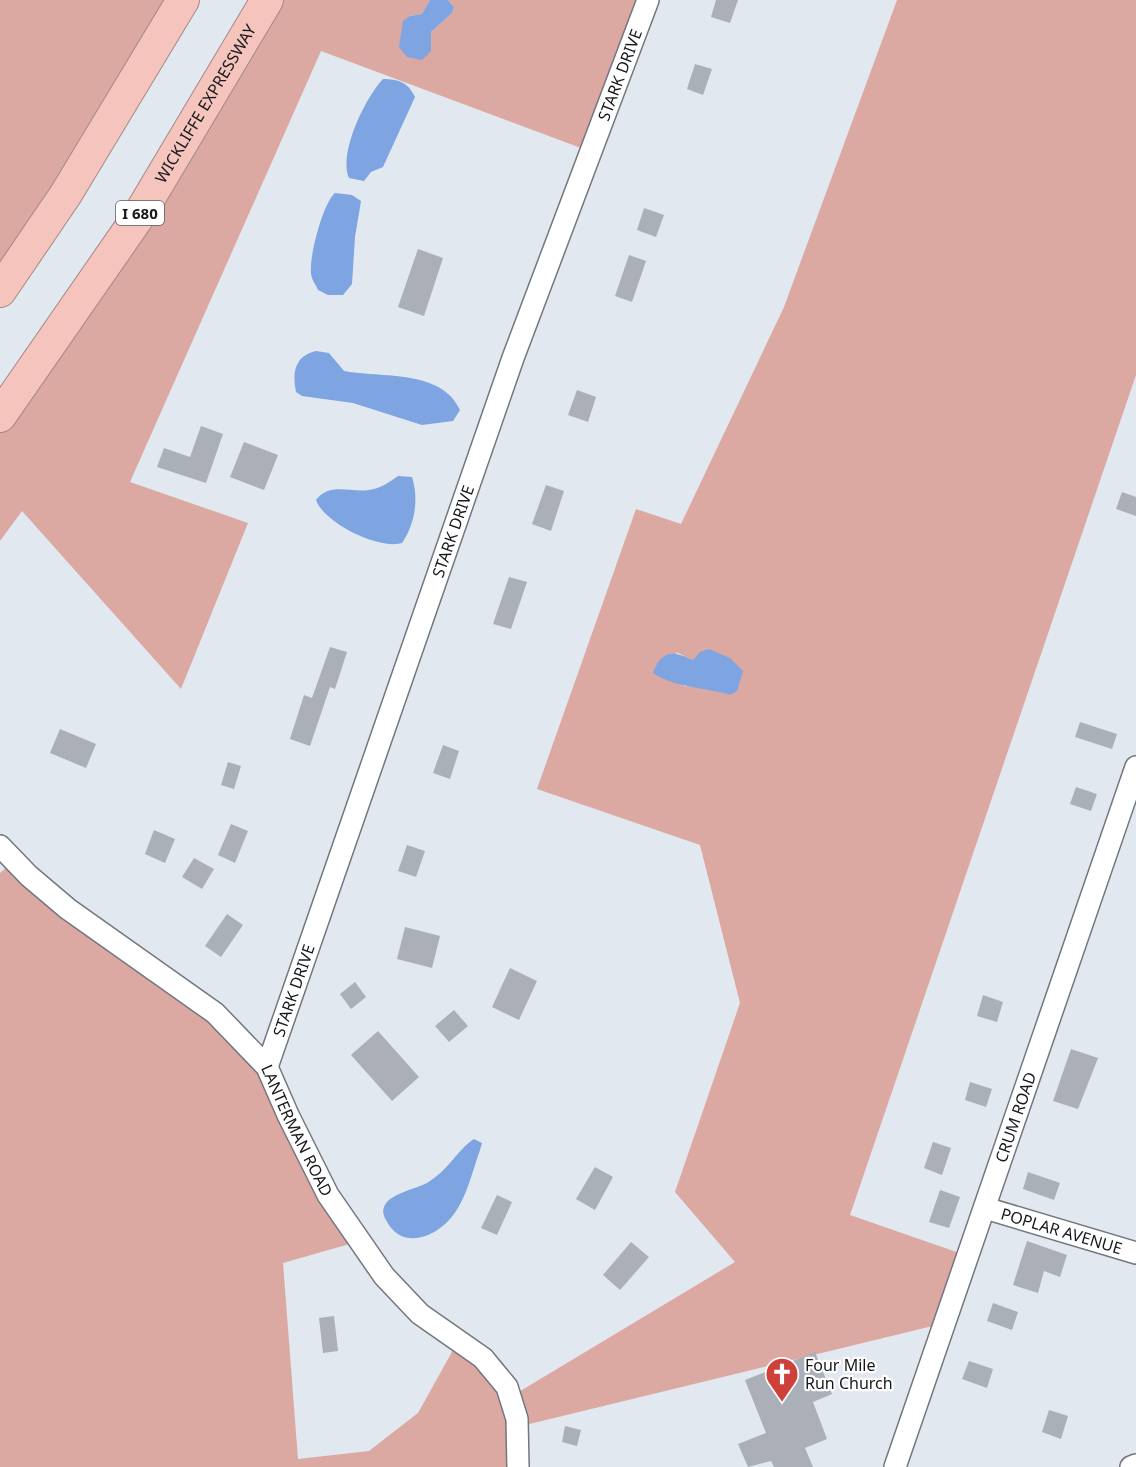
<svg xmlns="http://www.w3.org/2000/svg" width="1136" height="1467" font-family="'Noto Sans',sans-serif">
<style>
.green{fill:#dba8a2;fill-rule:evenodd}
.water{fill:#7ea4e1}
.building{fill:#aaafb8}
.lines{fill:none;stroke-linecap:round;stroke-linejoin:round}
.minor-casing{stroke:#72777f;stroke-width:24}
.highway-casing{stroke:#a78884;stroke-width:34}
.minor{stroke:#fff;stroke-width:21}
.highway{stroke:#f5c4bd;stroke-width:32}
.labels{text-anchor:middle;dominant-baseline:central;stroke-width:4.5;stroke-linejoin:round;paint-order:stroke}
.shield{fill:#fff;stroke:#5c5d5f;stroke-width:1.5}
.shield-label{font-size:15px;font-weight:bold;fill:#16181b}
.street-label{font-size:16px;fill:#16181b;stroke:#fff}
.poi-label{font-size:16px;fill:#16181b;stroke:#fff;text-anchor:start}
</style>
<rect width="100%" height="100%" fill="#e2e8f0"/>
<path class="green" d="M0,0H183L0,288Z
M267,0H430L422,14L410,16L431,51V32L452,13L454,7L448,0H648L589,151L321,51L130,482L248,523L181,689L22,511L0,541V416Z
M897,0H1136V375L850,1215L968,1256L945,1323L517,1427L518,1467H0V873L14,861L235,1032L360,1241L283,1263L298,1459L369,1451L418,1413L458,1341L512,1396L735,1262L675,1192L740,1003L700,845L537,789L636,509L681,524L784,307ZM676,652L693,660L730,695L704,687L684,686Z"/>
<path class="water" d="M430,0H448L454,7L452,13L431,32V51L422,60L407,57L399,47L403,21L410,16L422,14Z
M383,79C398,79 408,82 415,97L383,167L371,172L364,181L349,178C338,154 365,98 383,79Z
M335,193L352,195L361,201L355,237L352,284L343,295H328L318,290C316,285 311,279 311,273C309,257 323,203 335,193Z
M316,351L329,353L344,371C380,378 442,369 460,410L453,421L422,425L353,403L302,396L296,392C292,372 295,356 316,351Z
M398,476L412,477C419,499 415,524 402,543C379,550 324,523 316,500C330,482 350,493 369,490C379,489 390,482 398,476Z
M709,649L730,658L743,671L737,691L730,695C704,687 676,688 653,673C661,650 673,650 693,660L700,652Z
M474,1139L482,1143L480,1150C471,1175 465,1207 444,1225C425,1241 399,1246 386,1220C384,1216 382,1212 384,1207C388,1194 416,1189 427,1183C450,1169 456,1151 474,1139Z"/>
<path class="building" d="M716,0H738L730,23L711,17Z
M695,64L712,69L703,95L687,89Z
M644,208L664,215L656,237L637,230Z
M418,249L443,258L424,316L398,307Z
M629,255L646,261L632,302L615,296Z
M577,390L596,397L588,422L568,415Z
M201,426L223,434L206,483L157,467L164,448L190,457Z
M244,442L278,455L264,490L230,477Z
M546,485L564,491L551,531L532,524Z
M1122,492L1136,497V516L1116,509Z
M509,577L527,582L511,629L493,624Z
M330,647L347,652L335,689L330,687L310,746L290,739L304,695L312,698Z
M1080,722L1117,734L1112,749L1075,737Z
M60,729L96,744L86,768L50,753Z
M443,745L459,751L450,779L433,773Z
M228,762L241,766L234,789L221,785Z
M1076,787L1097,794L1091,811L1070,804Z
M231,824L248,831L235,863L218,855Z
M154,830L175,839L165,863L145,854Z
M407,845L425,851L416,877L398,871Z
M194,858L214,869L202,889L182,877Z
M227,914L243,925L221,957L205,946Z
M405,927L440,936L432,968L397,959Z
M510,968L537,981L519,1020L492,1007Z
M355,982L366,997L351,1009L340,994Z
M983,995L1003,1002L997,1022L977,1016Z
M454,1010L468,1026L449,1042L435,1026Z
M378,1031L419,1077L392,1101L351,1055Z
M1071,1049L1098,1058L1078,1109L1053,1101Z
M970,1082L992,1089L986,1107L965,1100Z
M933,1142L951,1148L942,1175L924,1168Z
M595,1167L613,1177L595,1210L576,1199Z
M1028,1172L1060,1183L1054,1200L1023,1189Z
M940,1190L960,1197L949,1228L929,1222Z
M497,1195L512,1202L497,1235L481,1228Z
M1027,1241L1067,1255L1060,1277L1044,1271L1038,1293L1013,1285Z
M631,1242L649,1257L620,1290L603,1275Z
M993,1303L1018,1312L1012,1330L987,1321Z
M334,1316L338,1351L323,1353L319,1318Z
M815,1352L832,1394L813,1402L827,1439L805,1448L813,1467H774L771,1461L748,1467L738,1444L766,1433L745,1380Z
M969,1361L993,1369L987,1388L962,1379Z
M1049,1410L1068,1416L1061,1439L1042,1432Z
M565,1426L581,1430L577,1446L562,1442Z"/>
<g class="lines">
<g class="minor-casing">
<g id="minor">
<path id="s1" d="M0,846L29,876L68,909L215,1013L267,1067L288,1115L328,1195L384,1276L420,1314L483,1358L507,1387L517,1419L518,1467"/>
<path id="s2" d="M267,1067L513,358L648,0"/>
<path id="s3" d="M985,1208L1136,1253"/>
<path id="s4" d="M895,1467L1136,767"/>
<path d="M1131,1467L1136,1465"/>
</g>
</g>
<g class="highway-casing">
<g id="highway">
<path d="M0,291L66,194L183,0"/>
<path id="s5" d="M0,416L136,220L267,0"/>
</g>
</g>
<use href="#minor" class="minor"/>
<use href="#highway" class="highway"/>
</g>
<defs>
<g id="church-pin" transform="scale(1.725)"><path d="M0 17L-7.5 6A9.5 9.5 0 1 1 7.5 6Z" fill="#ce4039" stroke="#fff"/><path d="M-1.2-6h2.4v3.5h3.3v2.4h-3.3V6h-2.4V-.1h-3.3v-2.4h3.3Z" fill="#fff"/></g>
</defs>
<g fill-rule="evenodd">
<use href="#church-pin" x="782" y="1374"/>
</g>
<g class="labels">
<rect class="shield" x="116" y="201" width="48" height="24" rx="4.5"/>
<g class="shield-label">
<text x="140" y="213">I 680</text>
</g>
<g class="street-label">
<text stroke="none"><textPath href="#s2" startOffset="1053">STARK DRIVE</textPath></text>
<text stroke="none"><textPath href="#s5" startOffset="374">WICKLIFFE EXPRESSWAY</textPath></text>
<text stroke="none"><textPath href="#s2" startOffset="567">STARK DRIVE</textPath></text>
<text stroke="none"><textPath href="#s2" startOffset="81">STARK DRIVE</textPath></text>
<text stroke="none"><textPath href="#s4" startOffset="370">CRUM ROAD</textPath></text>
<text stroke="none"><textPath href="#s1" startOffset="418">LANTERMAN ROAD</textPath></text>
<text stroke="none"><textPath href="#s3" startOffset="80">POPLAR AVENUE</textPath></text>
</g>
<g class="poi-label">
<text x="805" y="1365">Four Mile<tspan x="805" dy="18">Run Church</tspan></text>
</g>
</g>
</svg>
